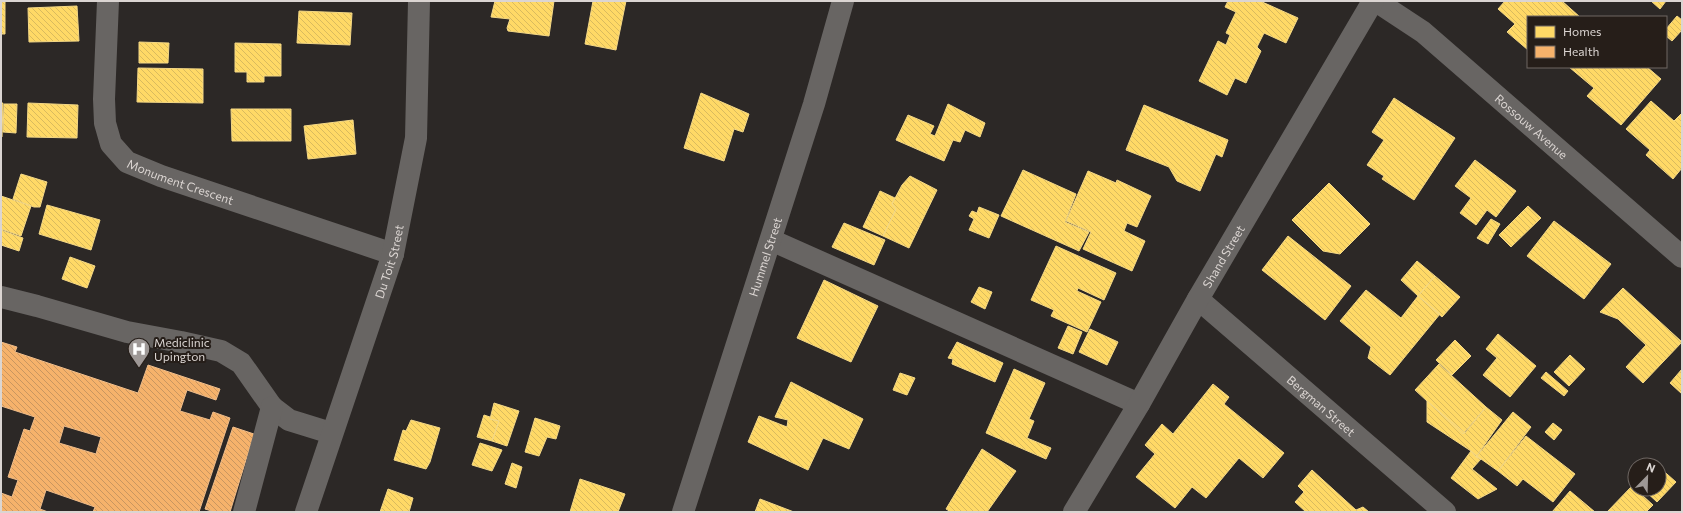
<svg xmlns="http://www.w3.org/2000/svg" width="1683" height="513" font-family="Commissioner,sans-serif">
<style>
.homes{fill:url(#homes-back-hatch);stroke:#f4d886}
.health{fill:url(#health-back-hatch);stroke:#eebc8a;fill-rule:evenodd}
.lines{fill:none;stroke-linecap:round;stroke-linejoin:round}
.minor{stroke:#686563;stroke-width:22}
.labels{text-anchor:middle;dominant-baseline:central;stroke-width:4;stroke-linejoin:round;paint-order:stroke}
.street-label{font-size:12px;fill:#dbd5d2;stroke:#261e19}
.poi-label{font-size:12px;fill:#dbd5d2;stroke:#261e19;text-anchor:start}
</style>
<defs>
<pattern id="homes-back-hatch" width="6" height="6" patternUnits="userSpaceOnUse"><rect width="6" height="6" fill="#ffd966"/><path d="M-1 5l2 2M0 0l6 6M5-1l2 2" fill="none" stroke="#d9ba5e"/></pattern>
<pattern id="health-back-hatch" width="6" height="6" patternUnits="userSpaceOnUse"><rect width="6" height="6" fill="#f6b26b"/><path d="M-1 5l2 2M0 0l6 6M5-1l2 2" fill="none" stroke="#c99660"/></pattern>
</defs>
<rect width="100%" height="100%" fill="#2c2826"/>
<path class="homes" d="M495,1H554L549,36L508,31L507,28L510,19L491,17Z
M593,1H626L616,50L585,44Z
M1228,1H1260L1298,18L1286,43L1264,33L1257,47L1261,51L1246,83L1235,78L1227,95L1199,81L1218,41L1226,45L1230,35L1226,33L1236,12L1225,7Z
M1505,1H1562L1580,17H1528V50L1507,32L1515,24L1498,9Z
M1651,1H1666L1660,9Z
M1,2H5V34H1Z
M77,6L79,41L29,42L28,8Z
M299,11L352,13L350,45L297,43Z
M1677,16L1682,20V30L1672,41L1666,36V29Z
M139,42L169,43L168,63H139Z
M235,43L281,44V76H264V82H247V72H235Z
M1569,67H1647L1661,79L1621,125L1587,96L1594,88Z
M138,68L203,69V103L137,102Z
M701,93L749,114L743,132L734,129L724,161L684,148Z
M1394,98L1455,138L1414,200L1382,179L1384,176L1367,165L1384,140L1372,132Z
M1651,101L1674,121L1682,113V168L1673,179L1646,155L1650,150L1626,129Z
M1,103H3L2,137H1Z
M28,103L78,105L77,138L27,137Z
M4,104H17L16,133L3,132Z
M948,104L985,123L980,137L965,130L960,142L953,140L944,161L896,140L908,115L934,126L930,134L935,136Z
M1144,105L1228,140L1222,157L1216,154L1200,191L1177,181L1169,167L1126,150Z
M231,109H291V141H232Z
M353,120L356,154L308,159L304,126Z
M1475,160L1516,191L1496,217L1487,210L1476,225L1460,213L1471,198L1455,186Z
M1023,170L1076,194L1065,222L1089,232L1079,251L1001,216Z
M1088,171L1116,183L1117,180L1151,196L1137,227L1127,223L1124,231L1145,241L1132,271L1083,249L1091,232L1066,221Z
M21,174L47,182L40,207H34L13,199Z
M910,176L937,190L909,248L883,236L896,209L892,204L902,185Z
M1329,183L1370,224L1340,254L1323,251L1292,220Z
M880,191L895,198L892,204L896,209L883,236L863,227Z
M1,196L31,206L21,236L1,229Z
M47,205L100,220L91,250L39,234Z
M1528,206L1541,218L1511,247L1499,235Z
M979,207L999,215L989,238L969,230L974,219L969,216L972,211L977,213Z
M1491,219L1500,224L1488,244L1477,238Z
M1554,221L1611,264L1584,299L1527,256Z
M844,223L885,240L874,265L832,247Z
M1,230L23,238L19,251L1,245Z
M1288,236L1351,286L1325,320L1262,270Z
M1056,246L1116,273L1104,300L1078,288L1077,291L1101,302L1087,332L1051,316L1054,310L1031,300Z
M70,257L95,266L87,288L62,279Z
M1417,261L1435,276L1418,296L1401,280Z
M1435,276L1460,297L1442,317L1418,296Z
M824,280L878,306L851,362L797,338Z
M979,287L992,292L985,309L971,302Z
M1623,288L1682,342L1643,383L1626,367L1646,345L1618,319L1600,312Z
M1366,290L1401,318L1418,296L1440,314L1390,375L1368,358L1371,347L1340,321Z
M1068,326L1082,332L1073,354L1058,348Z
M1090,329L1118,342L1107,365L1079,352Z
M1498,334L1536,366L1510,397L1483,375L1497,358L1486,349Z
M1455,340L1471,356L1452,375L1436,360Z
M957,342L1003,363L995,382L952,364L953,359L948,358Z
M1570,355L1585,369L1569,386L1554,372Z
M1439,364L1486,407L1463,434L1415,390Z
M1014,369L1045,383L1029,419L1034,421L1027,438L1051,448L1046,459L986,433Z
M1682,369V394L1670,383Z
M1546,372L1568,391L1564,396L1541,378Z
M900,373L915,378L907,395L893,390Z
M791,382L863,419L849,449L823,438L808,470L748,442L759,416L787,427L788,420L775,417Z
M1213,384L1229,397L1224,404L1284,453L1263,478L1239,458L1206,498L1192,487L1175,508L1136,477L1155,454L1145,445L1162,424L1173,434Z
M1427,401L1465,433L1486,407L1502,420L1476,457L1471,451L1427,422Z
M494,403L519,411L507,446L492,441L499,421L490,419Z
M1513,412L1531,427L1498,471L1481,459L1476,457Z
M484,415L490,417V419L499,421L492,441L477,437Z
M535,418L560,426L556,439L547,437L539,456L525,452Z
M411,420L440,428L430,462L426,469L394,460L403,430L406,431Z
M1553,423L1562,430L1554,440L1545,432Z
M1526,436L1575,474L1553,502L1523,479L1517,486L1498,471Z
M480,443L502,450L492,471L472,465Z
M982,449L1016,471L987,512H951L946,509Z
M1471,451L1481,459L1472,469L1497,489L1478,499L1451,478Z
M512,463L522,467L516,488L505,484Z
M1659,467L1676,482L1657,502L1643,489H1659Z
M1312,470L1356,510L1363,507L1369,512H1306L1295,502L1304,492L1298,486Z
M580,479L625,494L618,512H570Z
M1632,486L1653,505L1646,512H1607Z
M388,489L413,498L409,512H380Z
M1570,491L1595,512H1552Z
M760,499L794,512H755Z"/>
<path class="health" d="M1,342L17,347L15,352L138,393L148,365L220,389L216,400L187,390L180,411L210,420L213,412L230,418L199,512H93L95,507L46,490L40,509L48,512H1V493L12,497L18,480L8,477L24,429L30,431L35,417L1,406ZM64,426L101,437L96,454L59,443Z
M233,427L254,434L230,512H215L205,509Z"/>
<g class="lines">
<g class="minor">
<path id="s1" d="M108,1L104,99L105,123L111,144L127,162L161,176L393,254"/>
<path id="s2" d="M1376,1L1423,32L1682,257"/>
<path d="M771,240L1139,404"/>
<path d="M1,297L37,306L127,332L181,342L221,351L241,363L272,407L289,420L331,433"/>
<path id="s3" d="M1198,299L1445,512"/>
<path d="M244,512L272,407"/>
<path id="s4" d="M306,512L393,254L416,138L419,1"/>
<path id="s5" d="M683,512L814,104L843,1"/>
<path id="s6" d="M1074,512L1139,404L1198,299L1373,1"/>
</g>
</g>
<defs>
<g id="hospital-pin" transform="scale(1.15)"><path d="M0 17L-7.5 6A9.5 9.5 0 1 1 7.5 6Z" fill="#9e9896" stroke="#261e19"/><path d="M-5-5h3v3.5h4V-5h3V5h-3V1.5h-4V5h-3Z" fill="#fff"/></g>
</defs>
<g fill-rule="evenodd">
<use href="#hospital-pin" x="139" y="349"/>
</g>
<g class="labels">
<g class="street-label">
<text stroke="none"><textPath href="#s2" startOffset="200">Rossouw Avenue</textPath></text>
<text stroke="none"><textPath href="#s1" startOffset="225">Monument Crescent</textPath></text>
<text stroke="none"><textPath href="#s6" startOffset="296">Shand Street</textPath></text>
<text stroke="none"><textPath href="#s5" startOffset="268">Hummel Street</textPath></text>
<text stroke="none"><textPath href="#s4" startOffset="264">Du Toit Street</textPath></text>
<text stroke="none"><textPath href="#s3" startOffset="163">Bergman Street</textPath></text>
</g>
<g class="poi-label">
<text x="154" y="342">Mediclinic<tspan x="154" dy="14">Upington</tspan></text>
</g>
</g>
<rect width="1683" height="513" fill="none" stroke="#dbd5d2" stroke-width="4"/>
<rect x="1527" y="16" width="140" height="52" fill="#261e19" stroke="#6e6763"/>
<rect x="1535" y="26" width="20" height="12" fill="#ffd966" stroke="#6e6763"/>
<text x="1563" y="36" font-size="12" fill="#dbd5d2">Homes</text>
<rect x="1535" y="46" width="20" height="12" fill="#f6b26b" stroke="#6e6763"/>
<text x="1563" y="56" font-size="12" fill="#dbd5d2">Health</text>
<g transform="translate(1647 477) rotate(23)"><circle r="19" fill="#261e19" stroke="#6e6763"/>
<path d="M0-3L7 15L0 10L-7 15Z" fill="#9e9896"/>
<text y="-6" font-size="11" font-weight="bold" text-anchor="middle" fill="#dbd5d2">N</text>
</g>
</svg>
